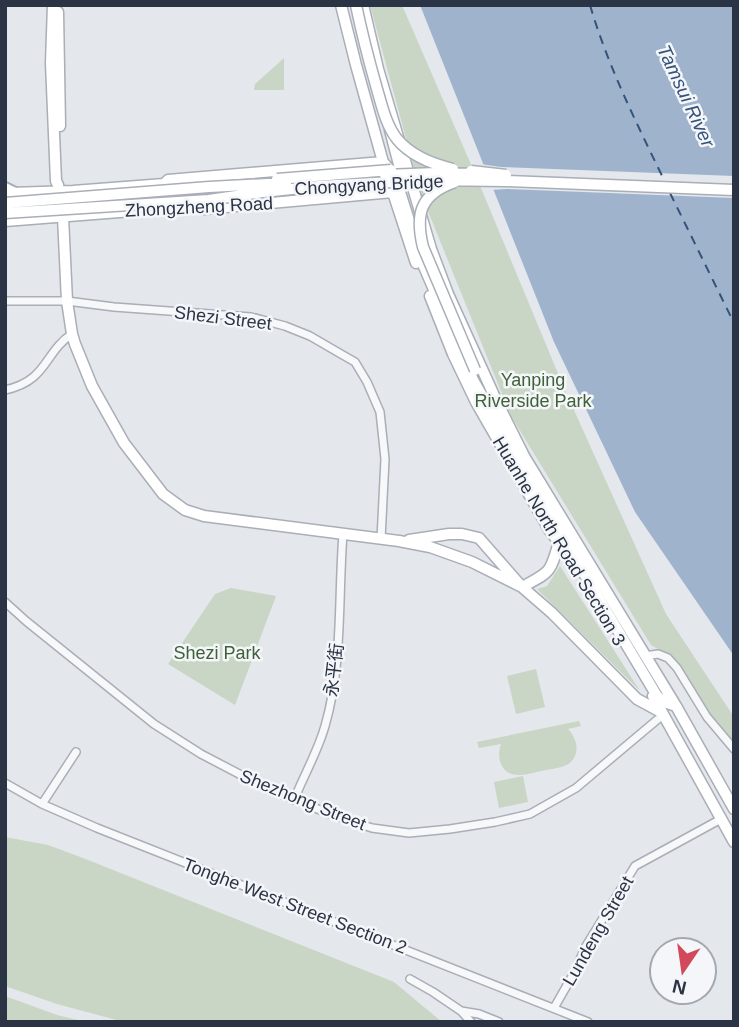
<svg xmlns="http://www.w3.org/2000/svg" width="739" height="1027" font-family="Arial,'Noto Sans TC',sans-serif">
<style>
.green{fill:#c9d6c5}
.water{fill:#9fb4cc}
.pier{fill:#e4e7ec}
.lines{fill:none;stroke-linecap:round;stroke-linejoin:round}
.ferry{stroke:#34527a;stroke-width:2;stroke-dasharray:9 7;stroke-linecap:butt}
.street-casing{stroke:#a9aeb7;stroke-width:10}
.secondary-casing{stroke:#a9aeb7;stroke-width:13}
.primary-casing{stroke:#a3abb8;stroke-width:14}
.street{stroke:#f7f8fa;stroke-width:7}
.secondary{stroke:#fff;stroke-width:10}
.primary{stroke:#fff;stroke-width:10}
.secondary-bridge-casing{stroke:#a9aeb7;stroke-width:13;stroke-linecap:butt}
.secondary-bridge{stroke:#fff;stroke-width:10}
.labels{text-anchor:middle;dominant-baseline:central;stroke-width:5;stroke-linejoin:round;paint-order:stroke}
.street-label{font-size:18px;fill:#2b3445;stroke:#f4f6f9}
.park-label{font-size:18px;fill:#3f6138;stroke:#f4f6f9}
.water-label{font-size:19px;font-style:italic;fill:#34527a;stroke:#f4f6f9}
</style>
<rect width="100%" height="100%" fill="#e4e7ec"/>
<path class="green" d="M370,5H402L476,176L564,388L666,614L734,717V749L719,733L668,655L651,645L511,416L421,194Z
M284,58V90H254L255,84Z
M560,566L640,691L537,589L547,586Z
M231,588L276,596L235,705L168,664L215,594Z
M536,669L545,707L516,714L507,676Z
M579,721L581,726L568,729C579,740 581,760 564,766C557,769 549,769 542,771C535,772 527,775 520,775C501,776 496,758 501,744L479,748L477,742Z
M523,776L528,802L499,808L494,782Z
M5,837L48,845L83,858L394,982L442,1022H124L57,1004L5,986Z
M5,996L57,1015L86,1022H5Z"/>
<path class="water" d="M420,5H734V656L635,512L554,342Z"/>
<path class="pier" d="M480,164L501,167L734,176V198L507,189L490,190Z"/>
<g class="lines">
<path class="ferry" d="M590,5C608,67 638,126 666,184
M670,193L734,323"/>
<g class="street-casing">
<path id="street" d="M5,301H67L114,307L251,317L285,326L310,336L341,354L355,362L367,382L380,412L385,459L381,539
M5,390C48,381 44,352 72,334
M5,602L26,621L154,724L201,754L266,788L330,814L372,828L409,833L450,829L495,822L530,814L576,788L664,714
M645,656L658,654L668,658L677,668L707,717L734,749
M5,783L42,804L97,828L588,1022
M294,800C304,775 318,751 325,726C343,664 338,598 343,534
M42,804L76,752
M410,979L433,992L461,1011L479,1014L499,1022
M554,1008L574,973L586,946L635,866L721,819
M461,1011L471,1022"/>
</g>
<g class="secondary-casing">
<path id="secondary" d="M53,5L51,63L56,181L58,185L63,217L67,301L72,334L75,344L92,386L124,443L163,494L185,510L204,516L399,541L430,547L472,562L522,587
M341,5L356,65L383,162L416,263
M363,5L378,69L431,249L448,294L497,402L524,456L676,706L734,809
M58,12L60,126
M390,130L403,180
M10,193L73,191L164,184L168,180L383,162L395,176L422,262L473,380L561,535L657,696L664,702L676,706
M5,221L196,206L204,209L393,192
M430,296L453,354L476,402L550,531L561,545
M409,540L449,534H462L479,538L522,587L552,613L637,699L661,712
M522,587C550,572 550,574 559,542
M653,696L734,842"/>
</g>
<g class="primary-casing">
<path id="primary" d="M5,188L15,193"/>
</g>
<use href="#street" class="street"/>
<use href="#secondary" class="secondary"/>
<use href="#primary" class="primary"/>
<g class="secondary-bridge-casing">
<path id="secondary-bridge" d="M356,5C362,34 369,61 377,89C382,106 386,125 397,139C411,156 432,164 453,169
M471,171L506,175
M385,175L436,173L478,174
M277,179L391,170
M455,182C420,194 415,214 423,247L475,370
M5,203L209,187L286,183
M5,213L209,200L263,192L320,186L429,180L506,181L734,190"/>
</g>
<use href="#secondary-bridge" class="secondary-bridge"/>
</g>
<g class="labels">
<g class="street-label">
<text transform="translate(369 185) rotate(-3)">Chongyang Bridge</text>
<text transform="translate(199 207) rotate(-3)">Zhongzheng Road</text>
<text transform="translate(223 318) rotate(7)">Shezi Street</text>
<text transform="translate(559 541) rotate(59)">Huanhe North Road Section 3</text>
<text transform="translate(334 670) rotate(-83)">永平街</text>
<text transform="translate(303 800) rotate(22)">Shezhong Street</text>
<text transform="translate(295 906) rotate(21)">Tonghe West Street Section 2</text>
<text transform="translate(598 931) rotate(-60)">Lundeng Street</text>
</g>
<g class="park-label">
<text x="533" y="380">Yanping<tspan x="533" dy="21">Riverside Park</tspan></text>
<text x="217" y="653">Shezi Park</text>
</g>
<g class="water-label">
<text transform="translate(686 96) rotate(65)">Tamsui River</text>
</g>
</g>
<rect width="739" height="1027" fill="none" stroke="#2b3445" stroke-width="14"/>
<g transform="translate(683 971) rotate(193)"><circle r="33" fill="#f4f6f9" stroke="#a4a8b1" stroke-width="2"/>
<path d="M0-5L12 26L0 18L-12 26Z" fill="#d1495b"/>
<text y="-10" font-size="19" font-weight="bold" text-anchor="middle" fill="#2b3445">N</text>
</g>
</svg>
